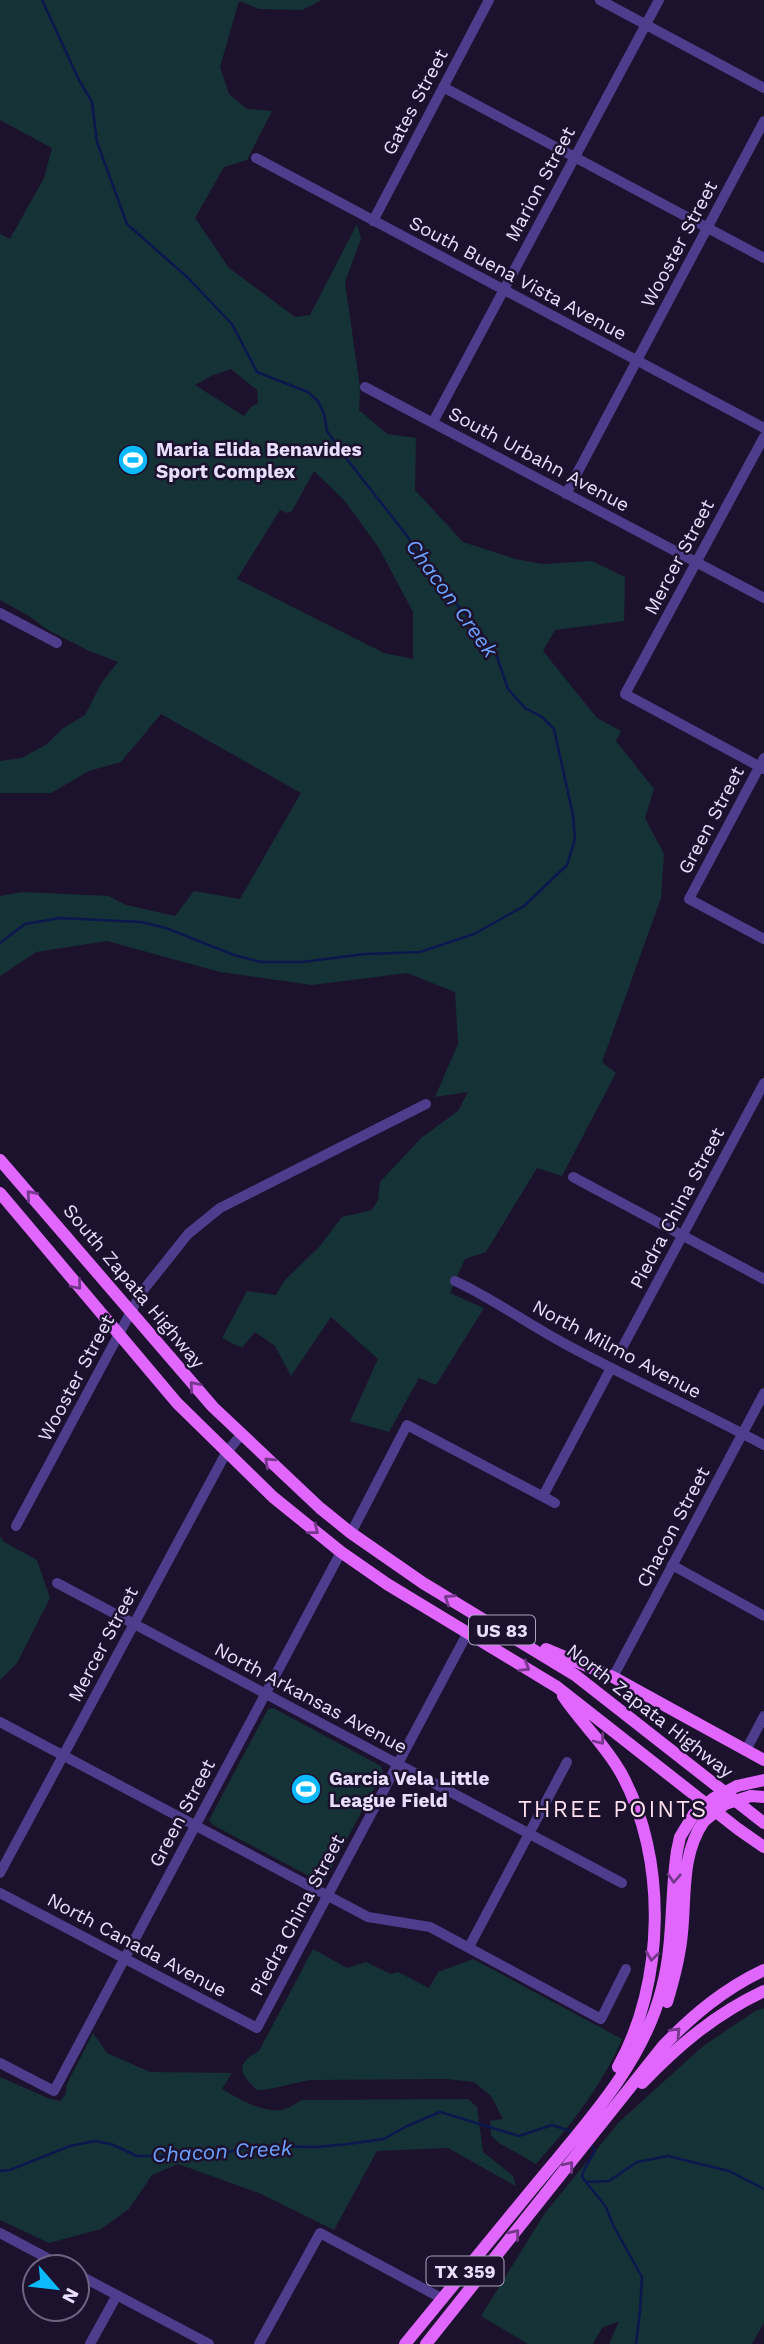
<svg xmlns="http://www.w3.org/2000/svg" width="764" height="2344" font-family="'Work Sans',sans-serif">
<style>
.green{fill:#153237;fill-rule:evenodd}
.lines{fill:none;stroke-linecap:round;stroke-linejoin:round}
.stream{stroke:#0c184d;stroke-width:2.5}
.minor{stroke:#4e3d8c;stroke-width:10}
.major{stroke:#e166fe;stroke-width:12}
.major-bridge{stroke:#e166fe;stroke-width:12}
.oneway{stroke:#75388b}
.labels{text-anchor:middle;dominant-baseline:central;stroke-width:5;stroke-linejoin:round;paint-order:stroke}
.shield{fill:#1c122d;stroke:#aba1c0;stroke-width:2}
.shield-label{font-size:18px;font-weight:bold;fill:#e8deff}
.street-label{font-size:19px;fill:#e8deff;stroke:#1c122d}
.poi-label{font-size:19px;font-weight:bold;fill:#e8deff;stroke:#1c122d;text-anchor:start}
.water-label{font-size:21px;font-style:italic;fill:#6da1fe;stroke:#1c122d}
.quarter-label{font-size:23px;letter-spacing:2px;fill:#ffe0ee;stroke:#1c122d}
</style>
<rect width="100%" height="100%" fill="#1c122d"/>
<path class="green" d="M0,0H322L302,10L259,9L239,1L220,67L229,94L247,109L272,111L247,160L224,167L195,218L229,268L295,317L310,315L357,224L361,239L345,282L360,388L359,410L387,434L416,438L415,490L463,542L515,559L543,564L592,561L625,577L624,621L555,630L543,651L597,718L621,731L616,741L654,789L645,818L664,854L661,898L602,1062L616,1073L562,1176L537,1168L486,1252L465,1259L450,1293L484,1308L436,1385L419,1378L389,1432L350,1421L378,1359L331,1317L291,1376L275,1346L255,1332L242,1348L222,1338L247,1291L276,1295L284,1281L319,1247L342,1217L372,1210L378,1200L380,1182L421,1138L458,1111L468,1092L435,1097L458,1044L455,992L407,973L312,985L220,972L107,941L36,952L0,976V896L22,892L109,896L126,905L175,916L194,891L240,899L301,793L161,714L121,762L89,771L51,793H0V761L22,758L47,744L62,729L85,715L102,682L118,662L87,650L48,630L29,616L0,600V234L10,239L44,178L52,148L0,120ZM231,369L257,390L258,403L251,407L244,416L195,385L211,376ZM314,471L344,500L379,548L413,612V659L384,653L237,579L280,510L287,513L292,511Z
M0,1536L4,1542L37,1560L50,1598L17,1663L0,1680Z
M273,1708L381,1766L383,1772L325,1880L320,1882L213,1825L209,1820L268,1709Z
M313,1949L347,1968L366,1962L391,1974L398,1972L429,1988L438,1972L473,1959L622,2039C602,2086 570,2126 536,2164L499,2143L491,2135L490,2121L503,2119L491,2096L474,2082L446,2079L312,2080C293,2082 275,2090 257,2090C239,2073 235,2064 259,2051Z
M764,2008V2323L752,2344H609L619,2321L602,2328L593,2344H528L481,2316L545,2213L619,2122L702,2047L755,2011Z
M93,2033L107,2053L150,2072L232,2073L222,2089C237,2098 263,2113 281,2110C288,2109 296,2103 302,2100L468,2099L477,2107L483,2152L513,2176L516,2186L448,2148L377,2151L334,2230L259,2193L178,2164L152,2175L129,2209L101,2229L49,2243L0,2220V2077L50,2099L60,2101L65,2095L67,2084Z"/>
<g class="lines">
<path class="stream" d="M0,943L25,924L60,918L141,922L166,928L234,955L261,962H302L365,954L420,952L474,934L524,906L567,865L575,839L573,815L554,729L542,717L525,708L508,689L496,654L480,631L426,569L408,537L346,458L327,431L324,414L318,401L308,392L257,372L232,324L187,277L127,224L97,142L92,102L79,80L42,0
M589,2143L595,2150C591,2160 583,2168 582,2177L606,2207L613,2225L642,2277L640,2311L636,2344
M0,2171L10,2170L70,2146L95,2141L111,2144L137,2156H215L250,2146L316,2147L348,2144L384,2139L407,2126L440,2112L519,2136L552,2125L573,2132
M588,2182L609,2181L637,2162L668,2156L729,2171L764,2189"/>
<path class="minor" d="M600,0L764,88
M443,87L764,258
M256,158L764,428
M373,221L489,0
M365,387L764,598
M433,422L659,0
M764,437L625,694L764,769
M566,494L764,121
M0,613L57,643
M764,758L689,899L764,939
M573,1177L764,1279
M455,1281C494,1299 529,1325 567,1345C632,1380 699,1410 764,1445
M621,1350L764,1083
M543,1496L611,1368
M16,1526L141,1293L188,1234L220,1208L426,1104
M351,1533L407,1425L555,1503
M672,1565L764,1616
M57,1583L622,1883
M613,1677L764,1393
M0,1722L368,1917L430,1927L601,2019L626,1969
M746,1750L764,1716
M0,1873L226,1453L241,1435
M0,1893L257,2028L467,1634
M469,1947L567,1762
M0,2063L54,2091L341,1552
M0,2233L64,2267
M77,2274L209,2344
M90,2344L117,2295
M259,2344L320,2233L443,2299"/>
<path class="major" d="M0,1160L213,1407L320,1508L351,1533L423,1583L575,1675L764,1823
M0,1193L177,1403L273,1497L341,1552L387,1584L557,1687L738,1829L764,1847
M546,1649L613,1677L764,1760
M563,1696C581,1723 605,1744 621,1773C668,1858 665,1983 618,2067
M737,1786L764,1780
M751,1796L764,1797
M667,2002C674,1979 680,1956 682,1933C686,1894 681,1854 704,1821
M642,2083C679,2045 715,2014 764,1991
M405,2344C448,2292 490,2240 533,2188C582,2128 643,2065 662,1988C674,1943 670,1897 677,1851L680,1837L694,1814
M426,2344L663,2046C694,2014 724,1989 764,1970"/>
<path class="major-bridge" d="M694,1814L714,1798L737,1786
M704,1821L725,1804L751,1796"/>
</g>
<defs><path id="oneway-chevron" d="M-2-3.5L2.5 0L-2 3.5" fill="none" stroke-width="1.6" stroke-linecap="round" stroke-linejoin="round" transform="scale(1.75)"/></defs>
<g class="oneway">
<use href="#oneway-chevron" transform="translate(31 1195) rotate(-131)"/>
<use href="#oneway-chevron" transform="translate(77 1285) rotate(50)"/>
<use href="#oneway-chevron" transform="translate(194 1386) rotate(-131)"/>
<use href="#oneway-chevron" transform="translate(269 1462) rotate(-137)"/>
<use href="#oneway-chevron" transform="translate(314 1530) rotate(38)"/>
<use href="#oneway-chevron" transform="translate(449 1599) rotate(-147)"/>
<use href="#oneway-chevron" transform="translate(525 1667) rotate(31)"/>
<use href="#oneway-chevron" transform="translate(600 1740) rotate(52)"/>
<use href="#oneway-chevron" transform="translate(674 1878) rotate(93)"/>
<use href="#oneway-chevron" transform="translate(652 1956) rotate(98)"/>
<use href="#oneway-chevron" transform="translate(676 2032) rotate(-46)"/>
<use href="#oneway-chevron" transform="translate(569 2166) rotate(-51)"/>
<use href="#oneway-chevron" transform="translate(515 2234) rotate(-51)"/>
</g>
<defs>
<g id="stadium-disc" transform="scale(1.575)"><circle r="9.5" fill="#0bbafe" stroke="#1c122d"/><path d="M0-5a6.5 5 0 1 0 0 10a6.5 5 0 1 0 0-10ZM-3.5-1.8h7v3.6h-7Z" fill="#fff"/></g>
</defs>
<g fill-rule="evenodd">
<use href="#stadium-disc" x="133" y="460"/>
<use href="#stadium-disc" x="306" y="1789"/>
</g>
<g class="labels">
<g class="shield">
<rect x="469" y="1615.5" width="66" height="29" rx="5"/>
<rect x="426.5" y="2256.5" width="77" height="29" rx="5"/>
</g>
<g class="shield-label">
<text x="502" y="1630">US 83</text>
<text x="465" y="2271">TX 359</text>
</g>
<g class="street-label">
<text transform="translate(415 102) rotate(-62)">Gates Street</text>
<text transform="translate(540 184) rotate(-62)">Marion Street</text>
<text transform="translate(679 244) rotate(-62)">Wooster Street</text>
<text transform="translate(518 278) rotate(28)">South Buena Vista Avenue</text>
<text transform="translate(539 459) rotate(28)">South Urbahn Avenue</text>
<text transform="translate(679 557) rotate(-62)">Mercer Street</text>
<text transform="translate(711 820) rotate(-62)">Green Street</text>
<text transform="translate(677 1208) rotate(-62)">Piedra China Street</text>
<text transform="translate(134 1286) rotate(50)">South Zapata Highway</text>
<text transform="translate(617 1349) rotate(28)">North Milmo Avenue</text>
<text transform="translate(76 1378) rotate(-62)">Wooster Street</text>
<text transform="translate(673 1527) rotate(-62)">Chacon Street</text>
<text transform="translate(103 1644) rotate(-62)">Mercer Street</text>
<text transform="translate(311 1698) rotate(28)">North Arkansas Avenue</text>
<text transform="translate(650 1711) rotate(38)">North Zapata Highway</text>
<text transform="translate(182 1813) rotate(-62)">Green Street</text>
<text transform="translate(297 1915) rotate(-62)">Piedra China Street</text>
<text transform="translate(137 1945) rotate(28)">North Canada Avenue</text>
</g>
<g class="poi-label">
<text x="156" y="449">Maria Elida Benavides<tspan x="156" dy="22">Sport Complex</tspan></text>
<text x="329" y="1778">Garcia Vela Little<tspan x="329" dy="22">League Field</tspan></text>
</g>
<g class="water-label">
<text transform="translate(452 598) rotate(54)">Chacon Creek</text>
<text transform="translate(222 2151) rotate(-3)">Chacon Creek</text>
</g>
<g class="quarter-label">
<text x="613" y="1809">THREE POINTS</text>
</g>
</g>
<g transform="translate(56 2288) rotate(118)"><circle r="33" fill="#1c122d" stroke="#6e6481" stroke-width="2"/>
<path d="M0-5L12 26L0 18L-12 26Z" fill="#0bbafe"/>
<text y="-10" font-size="19" font-weight="bold" text-anchor="middle" fill="#e8deff">N</text>
</g>
</svg>
